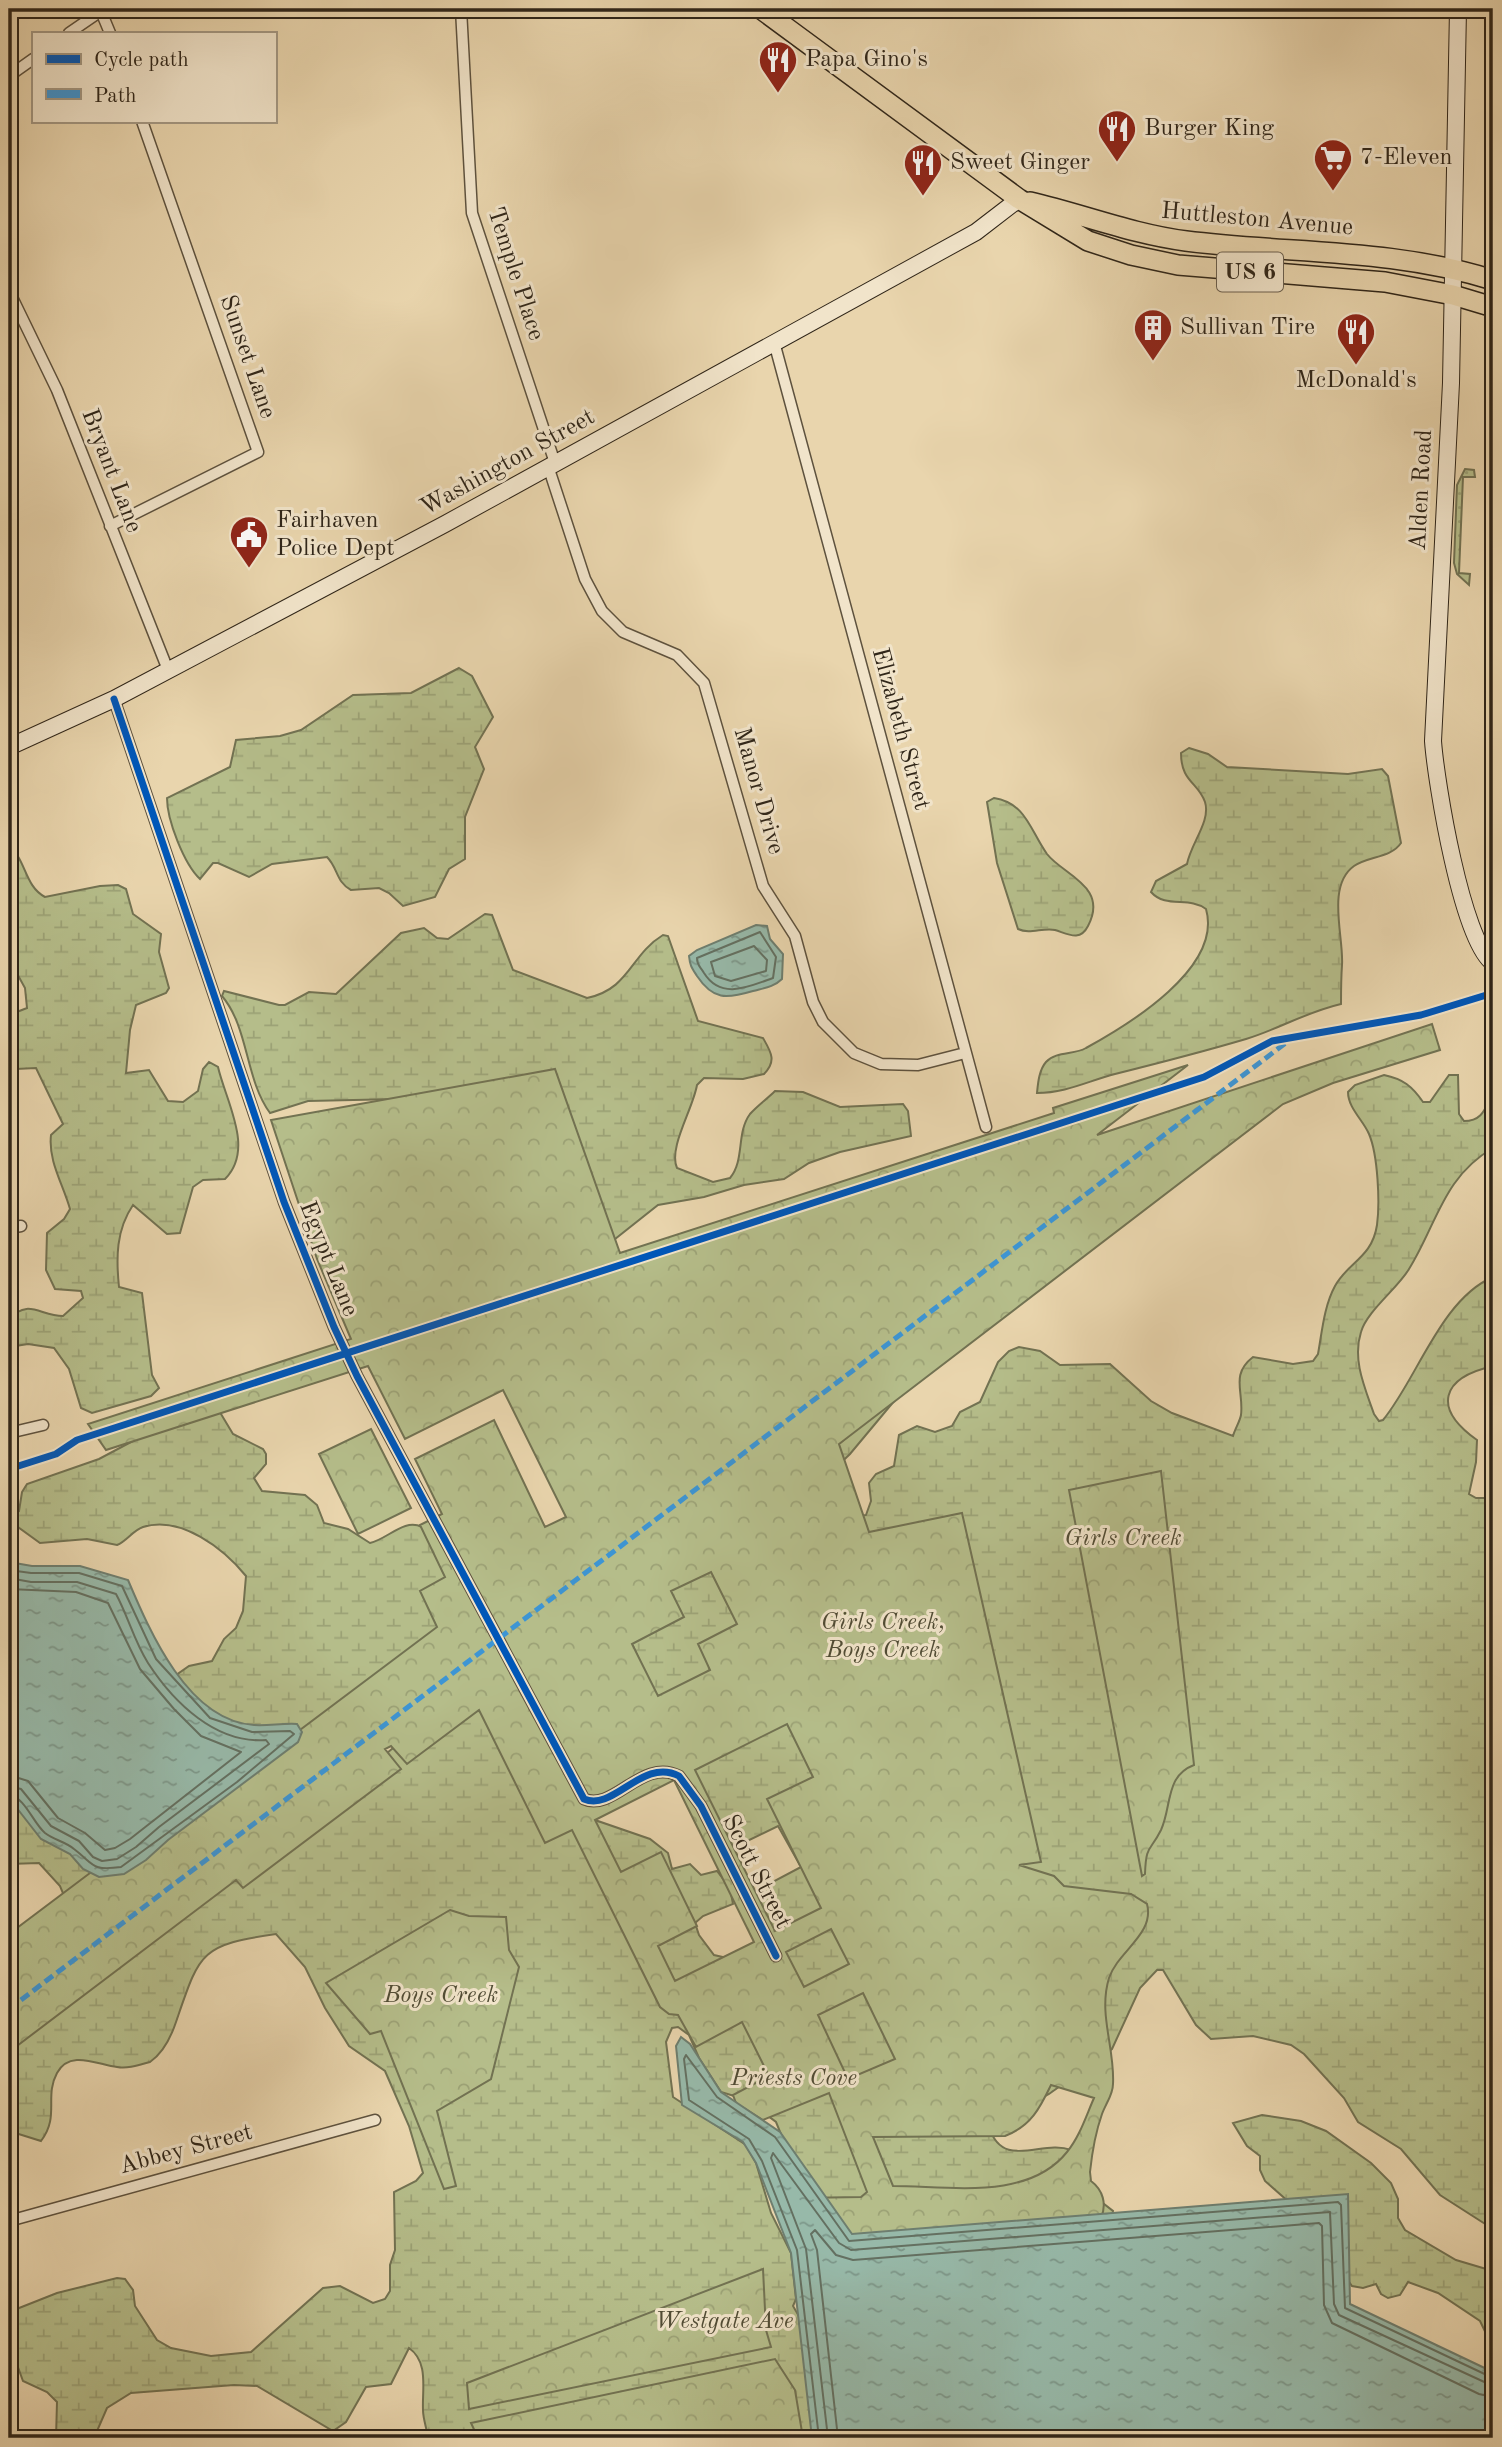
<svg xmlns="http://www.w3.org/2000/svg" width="1502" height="2447" font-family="'Old Standard TT',serif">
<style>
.grass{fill:url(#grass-dots);stroke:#727252;stroke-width:2}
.wetland{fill:url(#wetland-marsh);stroke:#727252;stroke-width:2}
.park{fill:url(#park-crowns);stroke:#727252;stroke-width:2;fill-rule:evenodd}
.water{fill:url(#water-ripples);stroke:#6e7e6f;stroke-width:2}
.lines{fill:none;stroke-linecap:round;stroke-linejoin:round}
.shore{stroke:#647061;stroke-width:2}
.street-casing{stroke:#5e523e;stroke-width:13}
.secondary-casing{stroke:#302619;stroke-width:18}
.highway-casing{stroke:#302619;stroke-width:22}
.street{stroke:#f1e4ca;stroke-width:10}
.secondary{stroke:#f1e4ca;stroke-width:16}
.highway{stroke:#e9d5ad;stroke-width:19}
.quiet{stroke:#3d95d4;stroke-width:5;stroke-dasharray:10 5;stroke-linecap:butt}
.cycleway-casing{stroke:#f1e4ca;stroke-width:11}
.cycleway{stroke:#0057b8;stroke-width:7}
.labels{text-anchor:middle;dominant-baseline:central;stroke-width:6;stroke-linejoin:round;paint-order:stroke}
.shield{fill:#f1e4ca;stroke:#6a5f4e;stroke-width:2}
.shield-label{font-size:23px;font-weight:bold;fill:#302619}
.poi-label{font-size:24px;fill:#302619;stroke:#f1e4ca;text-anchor:start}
.street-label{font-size:24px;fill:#302619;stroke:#f1e4ca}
.park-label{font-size:24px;font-style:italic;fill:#514c35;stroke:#f1e4ca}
</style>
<defs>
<pattern id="grass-dots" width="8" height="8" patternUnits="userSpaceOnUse" patternTransform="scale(1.75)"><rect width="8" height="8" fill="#b5bd8a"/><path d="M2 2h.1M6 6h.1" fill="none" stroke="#9ca276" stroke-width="1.8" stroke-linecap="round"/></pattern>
<pattern id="wetland-marsh" width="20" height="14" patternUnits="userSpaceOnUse" patternTransform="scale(1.75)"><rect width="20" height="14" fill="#b5bd8a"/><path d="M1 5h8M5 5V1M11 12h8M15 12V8" fill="none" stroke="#9ca276"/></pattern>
<pattern id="park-crowns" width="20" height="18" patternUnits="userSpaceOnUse" patternTransform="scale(1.75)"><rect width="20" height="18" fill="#b5bd8a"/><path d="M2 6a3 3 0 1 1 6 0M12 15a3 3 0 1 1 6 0" fill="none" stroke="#9ca276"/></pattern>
<pattern id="water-ripples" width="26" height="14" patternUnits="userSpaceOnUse" patternTransform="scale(1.75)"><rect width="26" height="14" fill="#97b9a9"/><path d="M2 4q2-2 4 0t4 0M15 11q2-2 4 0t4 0" fill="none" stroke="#7c9689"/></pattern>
</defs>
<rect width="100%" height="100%" fill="#e9d5ad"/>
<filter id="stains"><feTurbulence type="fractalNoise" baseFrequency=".00286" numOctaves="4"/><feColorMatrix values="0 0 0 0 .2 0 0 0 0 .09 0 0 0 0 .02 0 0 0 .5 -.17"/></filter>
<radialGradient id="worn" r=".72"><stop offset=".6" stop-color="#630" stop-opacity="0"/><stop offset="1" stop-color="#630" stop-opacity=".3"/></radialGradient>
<path class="grass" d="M1465,469L1474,470L1475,477H1463L1459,573L1470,574L1469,585L1457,574L1454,563L1457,485Z"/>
<path class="wetland" d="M459,668L472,676L493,717L475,747L484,769L465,817V859L449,869L435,897L403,906L389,893L379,888L351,890C336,882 338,868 327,857L272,864L249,877L218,863H213L200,879C184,864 167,820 167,798L230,767L236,740L280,736L301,730L353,695L411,693Z
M1189,748L1208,754L1227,767L1348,774L1382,769L1388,776L1401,843C1391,858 1368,856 1354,866C1326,886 1344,937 1342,965C1341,979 1341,990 1341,1004C1306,1012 1279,1029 1246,1039C1202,1052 1159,1063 1115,1074C1088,1081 1066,1093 1037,1093C1038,1083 1039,1070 1046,1062C1056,1051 1074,1055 1086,1048C1128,1025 1223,968 1206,909C1189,896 1166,909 1151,892L1156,881L1187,864C1191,843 1211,821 1205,802C1198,782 1181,782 1181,753Z
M994,798C1026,803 1030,830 1047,854C1063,875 1109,886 1088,926C1080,942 1068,934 1055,930C1043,927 1030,935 1018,929L997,863L987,802Z
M9,847C26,858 24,886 45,897L100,886L118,885L126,889L133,914L161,934L159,952L169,988L166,993L136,1005L130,1030L126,1073L149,1070L168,1101L183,1102L198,1091L203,1069L209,1062L218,1067C226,1102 255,1149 225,1179L203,1180L193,1187L180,1233L167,1234L133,1205C116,1230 116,1258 119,1287L142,1293L152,1375L159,1388L151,1396L92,1413L81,1408L69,1369L54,1348L28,1344L9,1347V1319C29,1298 40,1316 63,1316L83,1298L81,1291L55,1289L46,1270L47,1233L64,1219L70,1209C63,1184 48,1161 51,1135L63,1124L36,1068L16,1069L9,1065V1015L27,1008L25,988L9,959Z
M485,914L492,915L513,970L587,998C630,989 630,955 663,935L668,936L698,1021L763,1038C771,1052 777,1061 764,1074L743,1079L704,1078L697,1085C693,1109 668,1148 677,1168L713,1182L730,1178C745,1160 736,1133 750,1114C757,1106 767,1099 775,1091L803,1092L840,1107L903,1104L908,1111L911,1136L840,1152L809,1163L784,1179L744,1185L704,1197L658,1205L610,1243L399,1099L308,1101L270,1113C245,1079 249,1028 222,996L224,991L279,1005H285L309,992L336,994L401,933L424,928L437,938L448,939Z
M1384,1075C1403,1079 1412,1086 1423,1102H1430L1449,1075H1458L1459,1114L1464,1121C1483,1121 1485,1108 1493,1093V1148C1443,1177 1437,1224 1409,1269C1398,1288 1367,1311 1361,1332C1352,1360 1365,1388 1374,1414L1379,1421L1383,1420C1417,1379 1441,1299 1493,1277V1366C1441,1378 1432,1408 1477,1440L1476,1462L1469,1494L1476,1498H1493L1491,1700L1493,2229L1440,2195L1401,2149L1358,2122L1344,2098L1304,2054L1291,2045L1253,2036L1211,2039L1196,2025L1163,1970H1157L1140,1988L1112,2049L1049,2094L989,2127C1003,2171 1042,2139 1071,2150L1090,2193L1113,2211L1110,2223L842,2229L785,2144L776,2122L747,2100L721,2092L699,2058L689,2035L678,2027L672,2028L666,2042L673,2097L746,2145L756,2163L771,2213L791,2253L796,2299L793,2306L804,2325L821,2438H428C427,2429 423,2419 423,2410C422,2389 429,2362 409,2348L391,2384L366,2387L346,2422L333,2431L257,2386L234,2385L131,2393L107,2408L94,2438H56L57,2402L47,2392L23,2381L15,2359L9,2353V2312L57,2293L117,2278L125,2279L133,2290L135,2306L157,2340L171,2348L211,2356L251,2352L323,2288L340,2286L373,2303L385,2299L390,2291V2265L395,2250L394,2192L416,2181L423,2173L409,2126L385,2071L349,2046L325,2008L305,1967L276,1934C200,1945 200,1952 176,2022C171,2037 163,2053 150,2062C139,2065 128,2069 117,2067C98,2065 70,2049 57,2073C44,2097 60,2116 41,2141L9,2131V2029L387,1753L490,1669L578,1805L595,1820L650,1839L668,1853L672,1869L690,1864L701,1875L717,1871L730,1888L733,1904L703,1916L695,1923L699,1935L714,1955L727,1958L766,1939L750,1894L801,1867L778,1826L741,1844L727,1846L717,1833L624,1626L905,1388L850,1454L809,1493L841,1520L866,1515L871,1501L869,1483L876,1474L894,1466L899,1435L917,1426L935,1432L952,1426L960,1412L980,1402L998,1362L1009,1351L1019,1347L1040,1351L1060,1365L1110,1364L1151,1401L1172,1413L1233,1436C1235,1429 1240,1421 1241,1415C1244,1391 1230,1375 1253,1357L1293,1364L1313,1361L1318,1354C1322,1332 1324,1306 1335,1286C1348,1262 1372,1258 1377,1225C1380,1203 1378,1155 1369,1134C1363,1120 1348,1108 1348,1092L1355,1085Z
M218,1409L233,1434L263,1449L266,1454V1464L254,1478L262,1491L305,1495L317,1505L324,1523L348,1529L370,1543C388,1539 404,1518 422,1527L466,1620L70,1910L60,1886L39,1863L9,1864V1730L159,1687L189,1666L212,1661L224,1639L236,1628L243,1611L246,1576C224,1549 181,1515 143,1527C132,1531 127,1541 117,1545L87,1539L40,1543L18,1527L12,1515L19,1511L22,1492L27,1484L99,1459L163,1425Z
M1262,2115L1301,2121L1326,2131L1371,2163L1391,2183L1398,2199V2218L1405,2230L1456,2260L1493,2271V2348L1480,2321L1438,2293L1408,2282L1400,2295L1388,2298L1381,2294L1376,2284L1363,2288L1352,2286L1298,2210L1265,2181L1260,2170V2156L1247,2146L1233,2123Z"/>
<path class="park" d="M1432,1024L1440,1050L1333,1083L1283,1104L839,1444L869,1532L962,1513L1041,1862L1019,1865L1054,1876L1064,1886L1131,1894L1147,1904C1155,1934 1118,1951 1109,1978C1098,2014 1115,2048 1113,2084C1113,2095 1106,2103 1102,2114C1096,2131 1092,2153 1090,2172L1091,2181C1103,2190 1107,2204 1101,2218L858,2241L800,2198L861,2197L867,2192L829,2093L763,2120L736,2103L733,2095L769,2076L742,2022L696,2047L678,2015L669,2014L660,2007L572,1830L545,1843L479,1710L407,1764L391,1746L385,1749L401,1769L243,1888L236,1880L9,2052V1934L175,1809L183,1818L437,1627L420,1591L445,1577L420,1525L442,1514L415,1459L494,1420L545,1527L566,1517L503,1390L405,1439L368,1366L106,1450L88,1424L351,1339L317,1259L271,1120L555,1069L620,1253L1054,1113L1053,1108L1188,1065L1097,1135ZM711,1572L737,1624L698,1644L710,1670L658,1696L632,1644L684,1617L671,1591ZM787,1724L813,1777L767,1799L821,1908L775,1931L695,1770ZM674,1780L754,1942L675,1981L658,1946L697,1926L661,1852L621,1872L595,1820ZM831,1929L849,1964L804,1987L786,1952ZM863,1993L895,2059L848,2079L818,2015ZM1051,2085L1094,2098C1086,2116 1080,2136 1067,2152C1028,2201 949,2186 893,2186L873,2137L1005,2136C1031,2126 1040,2108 1051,2085Z
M371,1429L411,1508L358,1534L319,1454Z
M1161,1471L1194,1765C1165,1776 1172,1806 1161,1830C1150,1852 1146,1844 1145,1874L1142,1876L1069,1490Z
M450,1910L469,1916L506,1917L509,1950L519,1967L491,2079L437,2111L456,2186L444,2189L381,2031L370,2034L326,1983Z
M763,2269L766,2330L771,2347L469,2409L467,2383Z
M775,2359L795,2390L802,2432L770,2438H478L471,2423Z"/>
<path class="water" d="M756,925L767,926L770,939L783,954L782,979C774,987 764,988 753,991C726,999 713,1000 697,976C692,968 690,966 689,956L697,950Z
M9,1562L32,1566H80L128,1580C150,1632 188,1721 254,1725C268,1726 283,1723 297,1724L302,1732L298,1742L168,1840L146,1860L124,1874L99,1877L83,1869L70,1854L41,1839L9,1798Z
M681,2037L690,2044L721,2092L780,2132L852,2234L1348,2194L1350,2304L1493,2372V2438H812L791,2253L756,2163L743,2142L682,2105L676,2046Z"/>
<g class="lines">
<path class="shore" d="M760,932L776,957L773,978C748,987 721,1000 704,973C700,966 697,966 697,958Z
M754,946L767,960L766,971L731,981L715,976L711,962Z
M9,1570L31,1573H79L122,1586L156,1659L210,1718L252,1732L290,1731L294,1734L237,1782L121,1867C91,1871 95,1865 74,1849C66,1842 54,1840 45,1833C33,1823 25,1797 9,1795
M9,1578L31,1582H77L116,1594C128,1616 134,1641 148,1663C174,1703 216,1744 266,1740L269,1744L159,1827L136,1847L117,1859L102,1861L93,1857L79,1841L51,1826L21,1789L9,1786
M9,1589L76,1592L108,1603L140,1669L174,1709L201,1736L241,1752L130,1839L115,1848L105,1850L85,1833L58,1818L28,1781L9,1775
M819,2438L797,2250L762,2161L749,2139L689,2100L684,2059L686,2055L717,2097L775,2137L849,2241L1338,2202L1341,2205L1345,2308L1493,2378
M828,2438L806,2249L771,2158L773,2153L839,2243L851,2250L1330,2212L1334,2304L1339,2315L1493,2386
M838,2438L817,2250L811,2234L815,2230L836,2255L853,2260L1319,2223L1322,2226L1324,2305L1332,2323L1479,2394L1493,2397"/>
<g class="street-casing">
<path id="street" d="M100,9L110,33
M461,9L472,213L555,463
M69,33L104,9
M9,76L33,59
M9,291L57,390L168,670
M774,342L986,1127
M548,466L585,579L602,611L623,632L677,655L704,683L763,886L795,936L813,1002L823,1022L854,1053L881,1064L918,1065L965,1053
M110,526L258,452L142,121
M114,699L284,1202L334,1327L357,1376L584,1799C614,1812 642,1757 679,1776L701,1806L776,1956
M9,1228L21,1226
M9,1433L43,1425
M9,2221L375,2120"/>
</g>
<g class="secondary-casing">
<path id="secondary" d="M1458,9L1451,383L1433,741C1436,782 1462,941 1493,963
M9,747L114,699L445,524L976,232L1019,199"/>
</g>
<g class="highway-casing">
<path id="highway" d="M761,9L1019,199L1088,241L1131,255L1178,265L1385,282L1453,295L1493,307
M1030,202C1082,214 1132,234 1186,241C1289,254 1392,248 1493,280"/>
</g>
<use href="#street" class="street"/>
<use href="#secondary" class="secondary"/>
<use href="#highway" class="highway"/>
<path class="quiet" d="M9,2009L1287,1042"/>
<g class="cycleway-casing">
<path id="cycleway" d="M114,699L284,1202L334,1327L357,1376L584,1799C614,1812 642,1757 679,1776L701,1806L776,1956
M9,1469L56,1454L77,1440L1204,1077L1272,1041L1421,1015L1493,993"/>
</g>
<use href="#cycleway" class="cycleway"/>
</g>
<defs>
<g id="restaurant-pin" transform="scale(2.0125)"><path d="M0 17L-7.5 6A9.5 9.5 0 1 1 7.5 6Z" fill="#8f2418" stroke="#f1e4ca"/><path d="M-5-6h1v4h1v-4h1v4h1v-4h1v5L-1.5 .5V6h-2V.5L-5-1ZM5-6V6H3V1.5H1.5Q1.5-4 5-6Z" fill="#fff"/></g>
<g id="supermarket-pin" transform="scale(2.0125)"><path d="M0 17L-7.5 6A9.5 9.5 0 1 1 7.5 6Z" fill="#8f2418" stroke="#f1e4ca"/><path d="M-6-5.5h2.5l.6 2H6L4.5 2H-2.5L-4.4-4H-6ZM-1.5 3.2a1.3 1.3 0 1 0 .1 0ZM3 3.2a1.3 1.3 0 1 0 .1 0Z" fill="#fff"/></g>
<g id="building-pin" transform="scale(2.0125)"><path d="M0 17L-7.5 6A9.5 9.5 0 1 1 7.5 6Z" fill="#8f2418" stroke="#f1e4ca"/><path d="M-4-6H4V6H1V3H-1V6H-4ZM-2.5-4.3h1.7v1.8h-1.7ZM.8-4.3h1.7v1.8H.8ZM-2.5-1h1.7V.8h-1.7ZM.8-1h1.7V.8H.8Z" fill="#fff"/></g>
<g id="civic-pin" transform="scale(2.0125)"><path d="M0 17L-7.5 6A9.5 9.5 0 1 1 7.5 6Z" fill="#8f2418" stroke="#f1e4ca"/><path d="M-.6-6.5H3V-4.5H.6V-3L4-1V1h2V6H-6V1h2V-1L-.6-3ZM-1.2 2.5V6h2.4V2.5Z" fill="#fff"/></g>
</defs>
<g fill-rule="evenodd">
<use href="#restaurant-pin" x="778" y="60"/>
<use href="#restaurant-pin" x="1117" y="129"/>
<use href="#supermarket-pin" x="1333" y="158"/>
<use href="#restaurant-pin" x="923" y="163"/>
<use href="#building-pin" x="1153" y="328"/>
<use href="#restaurant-pin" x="1356" y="332"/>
<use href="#civic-pin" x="249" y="535"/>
</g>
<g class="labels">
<rect class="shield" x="1217" y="252.5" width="66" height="39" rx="5"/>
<g class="shield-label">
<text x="1250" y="272">US 6</text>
</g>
<g class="poi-label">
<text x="805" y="60">Papa Gino's</text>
<text x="1144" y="129">Burger King</text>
<text x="1360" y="158">7-Eleven</text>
<text x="950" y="163">Sweet Ginger</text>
<text x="1180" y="328">Sullivan Tire</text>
<text x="1356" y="381" text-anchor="middle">McDonald's</text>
<text x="276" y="521">Fairhaven<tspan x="276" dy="28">Police Dept</tspan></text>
</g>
<g class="street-label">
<text transform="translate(1257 220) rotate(5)">Huttleston Avenue</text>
<text transform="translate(515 274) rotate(72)">Temple Place</text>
<text transform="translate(247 357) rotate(71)">Sunset Lane</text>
<text transform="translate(508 463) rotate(-29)">Washington Street</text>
<text transform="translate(111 471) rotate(69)">Bryant Lane</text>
<text transform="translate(1422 490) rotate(-87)">Alden Road</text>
<text transform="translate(900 729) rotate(75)">Elizabeth Street</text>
<text transform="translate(758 791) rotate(74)">Manor Drive</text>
<text transform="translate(328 1259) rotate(68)">Egypt Lane</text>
<text transform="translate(756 1872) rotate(63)">Scott Street</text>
<text transform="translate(186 2150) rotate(-15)">Abbey Street</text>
</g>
<g class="park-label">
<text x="1123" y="1539">Girls Creek</text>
<text x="883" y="1623">Girls Creek,<tspan x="883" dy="28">Boys Creek</tspan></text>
<text x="441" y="1996">Boys Creek</text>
<text x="794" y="2079">Priests Cove</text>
<text x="724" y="2322">Westgate Ave</text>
</g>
</g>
<rect width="1502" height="2447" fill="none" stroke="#e9d5ad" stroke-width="35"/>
<rect x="10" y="10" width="1481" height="2426" fill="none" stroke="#302619" stroke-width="3.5"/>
<rect x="18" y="18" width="1467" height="2412" fill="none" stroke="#302619" stroke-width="2"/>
<rect x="32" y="32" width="245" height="91" fill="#f1e4ca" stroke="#a49883" stroke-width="2"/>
<rect x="46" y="54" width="35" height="10" fill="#0057b8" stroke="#a49883" stroke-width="2"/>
<text x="94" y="66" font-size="21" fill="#302619">Cycle path</text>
<rect x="46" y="89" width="35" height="10" fill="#3d95d4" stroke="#a49883" stroke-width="2"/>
<text x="94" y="102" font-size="21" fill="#302619">Path</text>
<rect width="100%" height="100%" filter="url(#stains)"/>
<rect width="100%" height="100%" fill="url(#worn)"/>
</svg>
